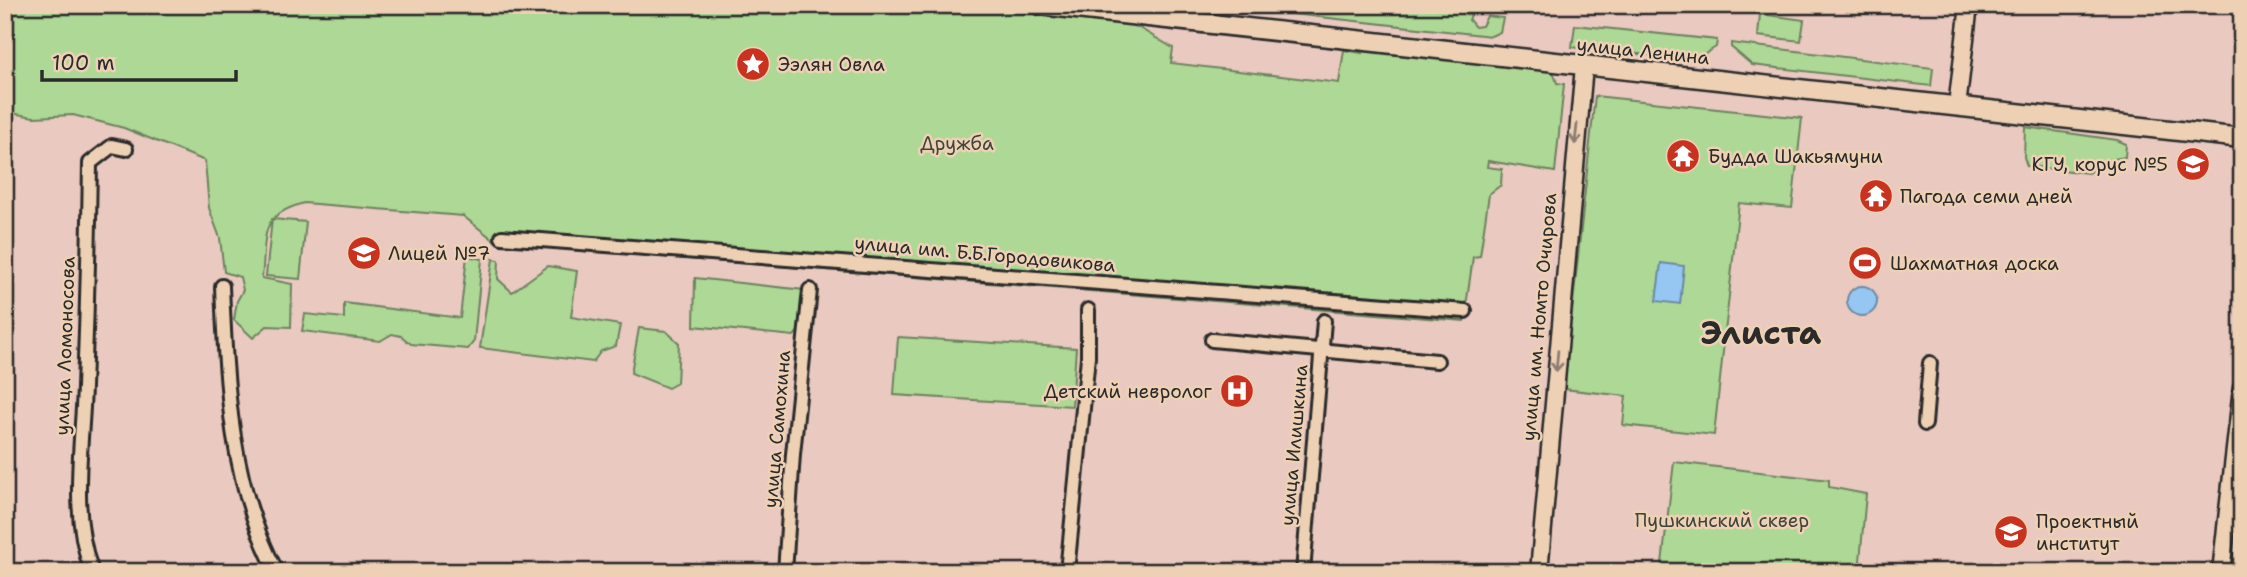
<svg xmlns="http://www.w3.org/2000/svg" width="2247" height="577" font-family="'Shantell Sans',sans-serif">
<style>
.green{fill:#aed895;stroke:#6c8260;stroke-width:2}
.water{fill:#95c7f2;stroke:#6b89a2;stroke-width:2}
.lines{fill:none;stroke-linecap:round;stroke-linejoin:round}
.street-casing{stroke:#2b2b2b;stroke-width:18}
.secondary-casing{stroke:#2b2b2b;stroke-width:21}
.primary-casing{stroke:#2b2b2b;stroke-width:23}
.street{stroke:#eed1b5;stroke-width:12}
.secondary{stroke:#eed1b5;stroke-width:16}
.primary{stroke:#eed1b5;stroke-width:18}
.oneway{stroke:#8c7e70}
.labels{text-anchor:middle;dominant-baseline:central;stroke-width:5;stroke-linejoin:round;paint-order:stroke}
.street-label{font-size:19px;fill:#2b2b2b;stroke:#eed1b5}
.poi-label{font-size:19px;fill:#2b2b2b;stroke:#eed1b5;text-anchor:start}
.park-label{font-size:19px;fill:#3f453b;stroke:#eed1b5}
.town-label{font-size:33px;font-weight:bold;fill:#2b2b2b;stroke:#eed1b5}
</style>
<rect width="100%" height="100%" fill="#eac9c0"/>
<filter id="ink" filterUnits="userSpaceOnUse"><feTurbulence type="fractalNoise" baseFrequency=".0143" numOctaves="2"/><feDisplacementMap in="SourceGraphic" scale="14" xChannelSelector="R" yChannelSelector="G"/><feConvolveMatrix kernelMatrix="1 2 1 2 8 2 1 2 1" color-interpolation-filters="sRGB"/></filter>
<g filter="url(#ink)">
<path class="green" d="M5,5H953L1134,25L1173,48L1171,63L1339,83L1344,50L1362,53L1363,50L1548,69L1554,74L1557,83L1564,84L1555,172L1488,161L1487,167L1502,169L1501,185L1489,194L1480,256L1473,257L1464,321L499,244L463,216L304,203C257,216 267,235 262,278L292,284L291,327L267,326L253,338L234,320L237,301L243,290L240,277L224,272L220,238L209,208L205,161L124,128L73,115L34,117L5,112Z
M1275,5H1375L1389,14L1405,5L1472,12L1469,20L1475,27L1482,26L1487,16L1503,18L1500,32L1491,36L1275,12Z
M1760,14L1804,20L1801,41L1758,36Z
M1575,25L1717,40L1716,47L1695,60L1572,47Z
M1731,43L1933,68L1931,86L1752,65L1731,47Z
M1595,96L1802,118L1792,208L1739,203L1714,435L1623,425L1626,396L1564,389Z
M2025,127L2117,140L2126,144L2125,157L2109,160L2088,173L2027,166L2024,157Z
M272,219L306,222L300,279L266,276Z
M467,256L482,259L474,341L468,349L411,344L401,336L392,334L380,341L302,331L305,314L344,318V303L460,318Z
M493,259L499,260L498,279L512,292L548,266L577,271L571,317L620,325L616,346L601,351L593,362L480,348Z
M695,278L804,290L800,329L794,336L694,326Z
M639,328L666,331L679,343L677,383L668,388L631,373Z
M898,337L1076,348L1072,406L894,395Z
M1674,462L1829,480V487L1866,494L1859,572H1661Z"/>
<path class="water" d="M1661,263L1684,266L1680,304L1656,301Z
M1847 301a15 15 0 1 1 30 0a15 15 0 1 1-30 0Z"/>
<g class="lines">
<g class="street-casing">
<path id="street" d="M502,237L1465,311
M222,286C226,381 230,486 277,572
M1212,340L1437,361
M1925,424L1930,363
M92,572C70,513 82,448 84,387C87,312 89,238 90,163L112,146L126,149
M785,572L793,454L810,290
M1067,572L1088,357V310
M1303,572L1324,321"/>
</g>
<g class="secondary-casing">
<path id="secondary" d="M1957,107L1969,5
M1539,572L1584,66
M2221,572L2242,388"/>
</g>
<g class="primary-casing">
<path id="primary" d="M1040,5L2242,138"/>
</g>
<use href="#street" class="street"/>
<use href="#secondary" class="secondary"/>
<use href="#primary" class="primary"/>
</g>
<defs><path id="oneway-shaft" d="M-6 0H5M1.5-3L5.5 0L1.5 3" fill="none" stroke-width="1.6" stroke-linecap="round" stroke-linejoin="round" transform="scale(1.75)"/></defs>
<g class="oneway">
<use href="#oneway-shaft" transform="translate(1576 134) rotate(96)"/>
<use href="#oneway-shaft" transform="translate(1557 361) rotate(95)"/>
</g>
</g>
<defs>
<g id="sight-disc" transform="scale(1.75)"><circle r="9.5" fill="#c8321e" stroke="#eed1b5"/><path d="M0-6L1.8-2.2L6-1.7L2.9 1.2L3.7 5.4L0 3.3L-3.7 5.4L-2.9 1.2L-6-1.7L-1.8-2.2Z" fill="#fff"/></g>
<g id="temple-disc" transform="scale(1.75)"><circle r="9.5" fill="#c8321e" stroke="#eed1b5"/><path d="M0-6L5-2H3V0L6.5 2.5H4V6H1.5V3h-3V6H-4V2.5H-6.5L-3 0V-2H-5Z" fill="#fff"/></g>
<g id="university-disc" transform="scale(1.75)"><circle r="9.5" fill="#c8321e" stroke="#eed1b5"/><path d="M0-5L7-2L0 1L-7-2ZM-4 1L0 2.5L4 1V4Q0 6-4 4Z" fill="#fff"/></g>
<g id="stadium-disc" transform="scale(1.75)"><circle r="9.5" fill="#c8321e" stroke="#eed1b5"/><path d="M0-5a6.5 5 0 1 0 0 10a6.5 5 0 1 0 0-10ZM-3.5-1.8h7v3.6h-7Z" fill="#fff"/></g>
<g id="hospital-disc" transform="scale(1.75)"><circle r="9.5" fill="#c8321e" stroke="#eed1b5"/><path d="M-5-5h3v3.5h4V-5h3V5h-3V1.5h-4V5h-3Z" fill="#fff"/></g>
</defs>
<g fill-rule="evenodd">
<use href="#sight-disc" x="753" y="64"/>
<use href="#temple-disc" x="1683" y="156"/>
<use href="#university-disc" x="2193" y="164"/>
<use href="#temple-disc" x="1876" y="196"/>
<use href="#university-disc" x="364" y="253"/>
<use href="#stadium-disc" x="1865" y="263"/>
<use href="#hospital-disc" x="1237" y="391"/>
<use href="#university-disc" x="2011" y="532"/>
</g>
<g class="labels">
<g class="street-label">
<text transform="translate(1643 51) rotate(6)">улица Ленина</text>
<text transform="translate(985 254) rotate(5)">улица им. Б.Б.Городовикова</text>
<text transform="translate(1539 317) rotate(-85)">улица им. Номто Очирова</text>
<text transform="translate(65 346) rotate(-88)">улица Ломоносова</text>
<text transform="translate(777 429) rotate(-85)">улица Самохина</text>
<text transform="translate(1294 445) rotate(-85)">улица Илишкина</text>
</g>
<g class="poi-label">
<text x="778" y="64">Ээлян Овла</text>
<text x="1708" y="156">Будда Шакьямуни</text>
<text x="2168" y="164" text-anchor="end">КГУ, корус №5</text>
<text x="1900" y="196">Пагода семи дней</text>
<text x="388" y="253">Лицей №7</text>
<text x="1890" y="263">Шахматная доска</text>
<text x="1212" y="391" text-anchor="end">Детский невролог</text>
<text x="2036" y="521">Проектный<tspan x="2036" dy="22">институт</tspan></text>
</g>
<g class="park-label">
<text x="957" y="143">Дружба</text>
<text x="1722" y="520">Пушкинский сквер</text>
</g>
<g class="town-label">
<text x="1761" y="332">Элиста</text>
</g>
</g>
<rect width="2247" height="577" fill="none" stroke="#eed1b5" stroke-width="28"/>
<rect x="14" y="14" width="2219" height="549" fill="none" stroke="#2b2b2b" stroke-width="2.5" filter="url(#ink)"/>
<path d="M42 70v10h194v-10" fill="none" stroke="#2b2b2b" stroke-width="3.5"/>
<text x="52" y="70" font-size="21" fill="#2b2b2b" stroke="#eed1b5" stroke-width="5" paint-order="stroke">100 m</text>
</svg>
